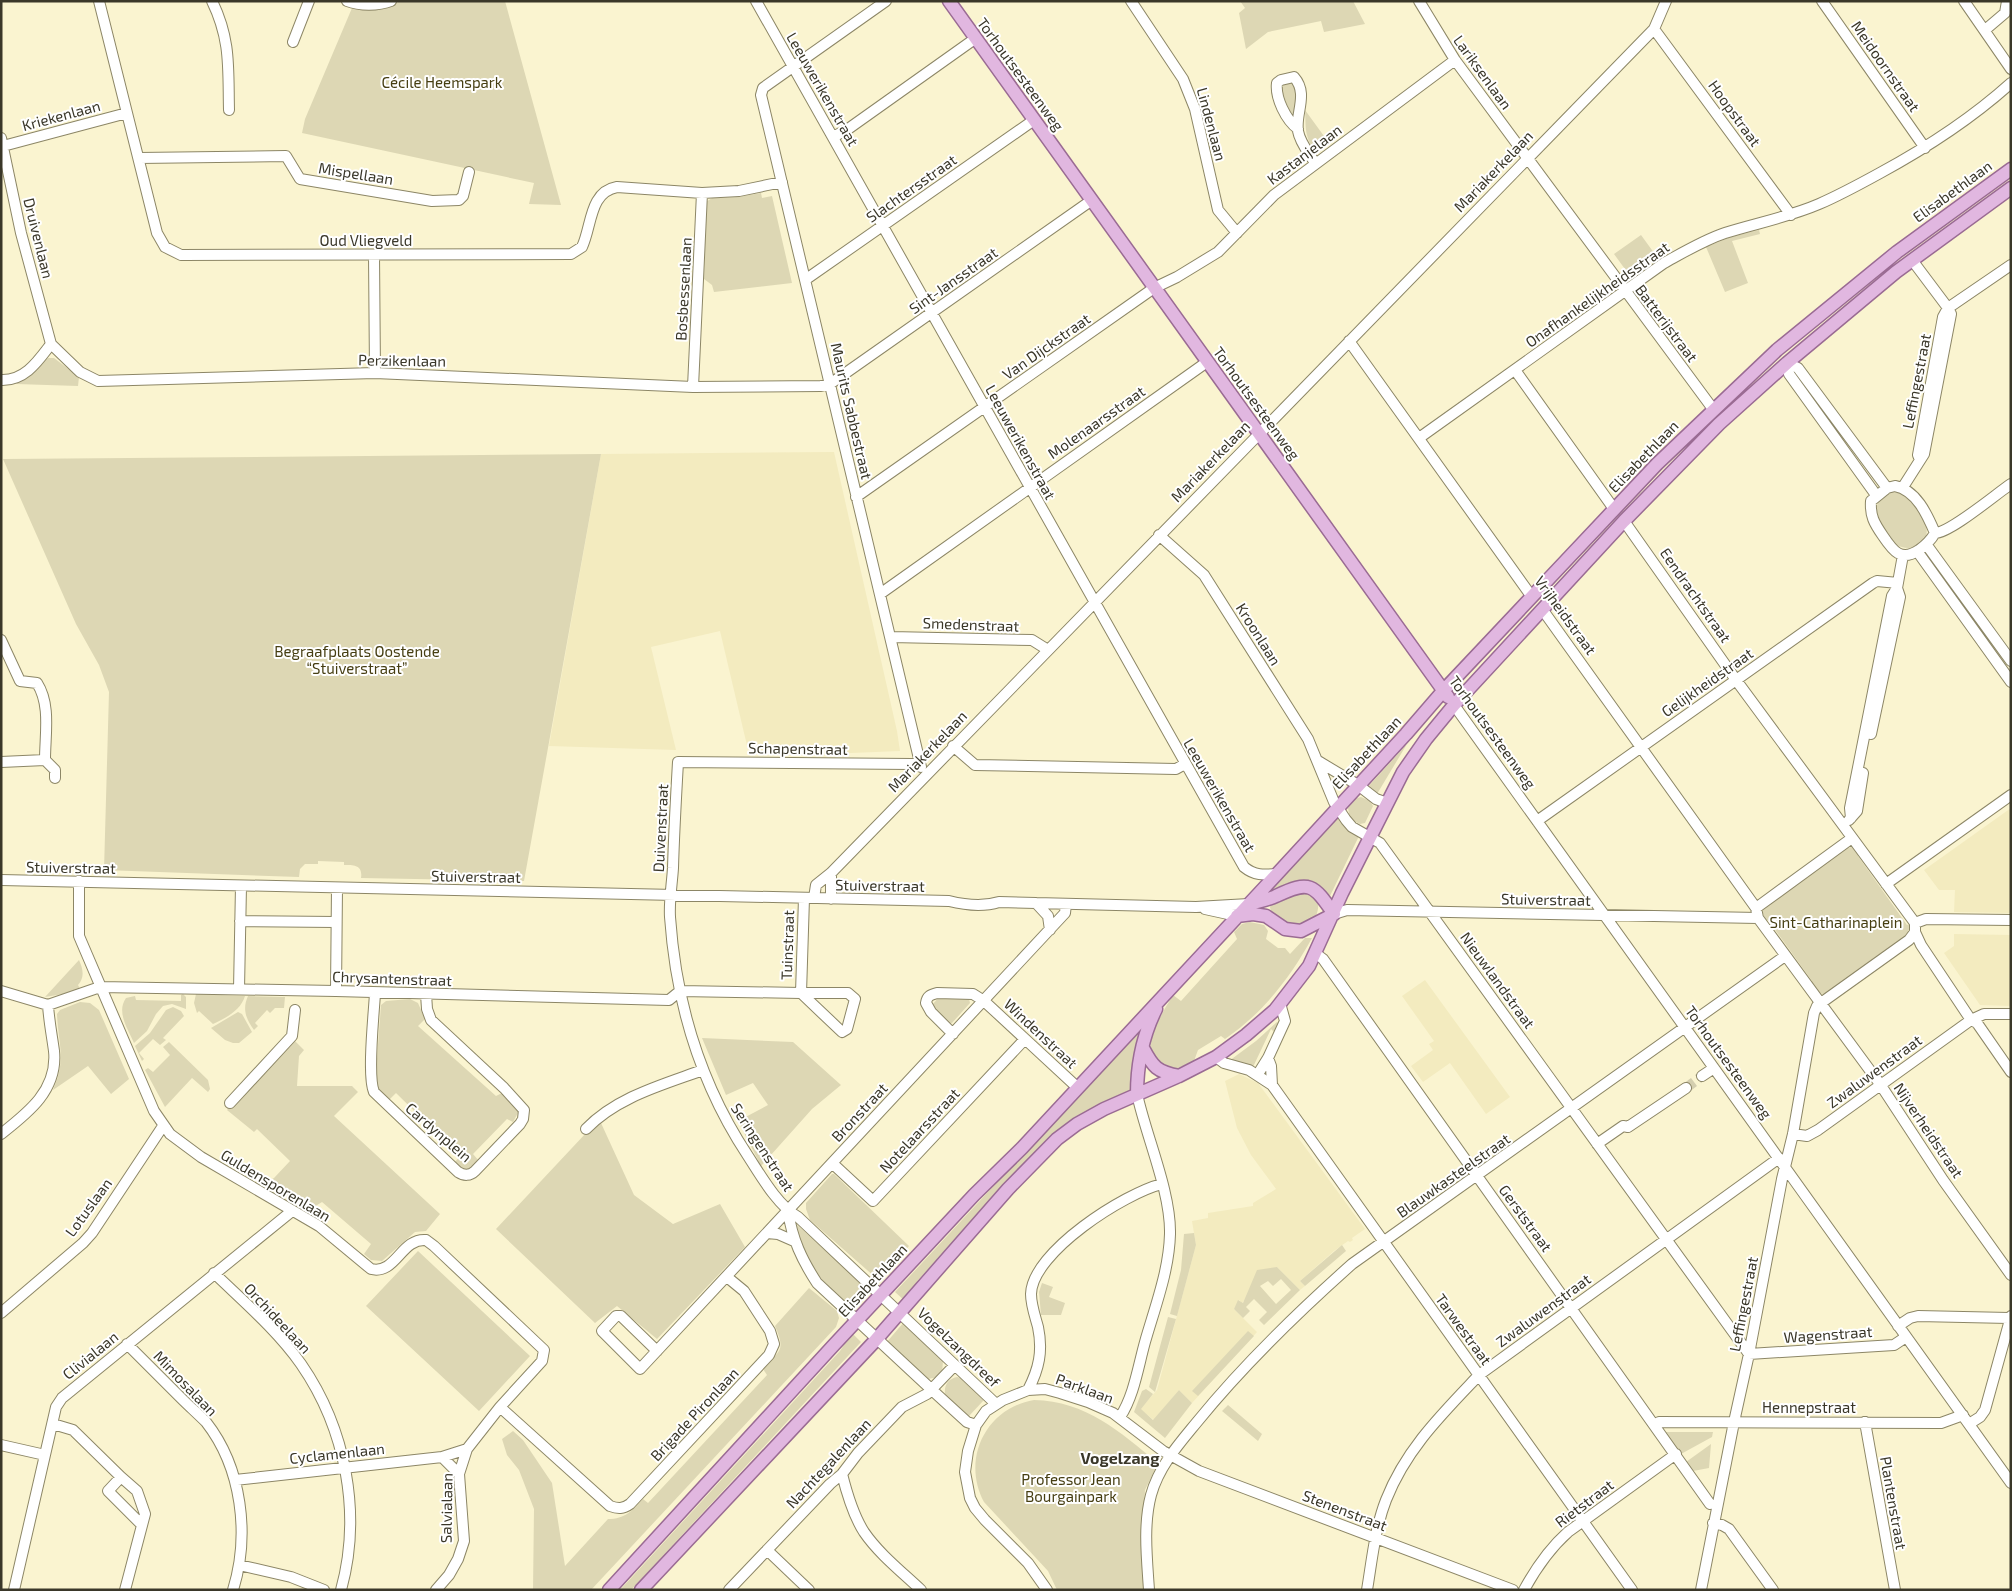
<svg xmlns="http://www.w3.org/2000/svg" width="2012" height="1591" font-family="'Exo 2',sans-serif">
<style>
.built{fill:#f3ebbf}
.green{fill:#ddd7b4;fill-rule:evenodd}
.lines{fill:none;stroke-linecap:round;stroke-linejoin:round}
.minor-tunnel{stroke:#d4ceaf;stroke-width:10;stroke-dasharray:10 5;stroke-linecap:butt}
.minor-casing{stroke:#8c8666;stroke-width:12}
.major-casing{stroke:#9a6b93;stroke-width:15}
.minor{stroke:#fff;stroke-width:10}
.major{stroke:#e1b7e0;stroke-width:12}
.labels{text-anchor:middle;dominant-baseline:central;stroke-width:4;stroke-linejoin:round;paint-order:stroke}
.street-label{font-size:15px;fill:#3a3729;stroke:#fff}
.park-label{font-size:15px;fill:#463e12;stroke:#fff}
.neighbourhood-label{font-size:16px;font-weight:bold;fill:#3a3729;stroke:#fff}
</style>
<rect width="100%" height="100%" fill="#faf4d0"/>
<path class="built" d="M834,452L897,731L900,751L826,754H749L720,631L651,647L676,750L549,746L601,454Z
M2011,808V913L1954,912L1955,890H1939L1924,870Z
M1954,934L2011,935V1006L1980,1005L1944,953L1954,946Z
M1425,980L1510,1097L1486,1114L1450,1063L1423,1082L1411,1066L1433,1050L1429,1044L1434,1041L1402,996Z
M1239,1074L1258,1083L1365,1229L1352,1238L1353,1240L1350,1242L1348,1241L1334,1251L1300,1281L1305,1286L1300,1290L1277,1267L1242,1303L1239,1300L1234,1309L1257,1332L1192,1403L1179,1390L1154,1420L1140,1409L1157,1390L1196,1245L1192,1221L1208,1218V1213L1253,1206V1203L1276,1189L1251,1155L1237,1128L1225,1081Z"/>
<path class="green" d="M399,1H505L561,205L529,204L534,183L302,133L305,119L352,8C368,9 386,13 399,1Z
M1240,1H1353L1365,24L1324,32L1321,21L1268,32L1246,49L1239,13L1245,8Z
M1292,81L1298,90L1293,115L1290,114L1281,88L1282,84Z
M1305,110L1329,143L1316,152C1304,138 1306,127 1305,110Z
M761,193L762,198L772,196L792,283L714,292L712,285L704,279L706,202L712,198L737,197Z
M1759,230L1760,234L1732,241L1748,283L1725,292L1706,247L1731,237Z
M1641,235L1657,257L1630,276L1614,254Z
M48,358H54L79,377L78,386L16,384Z
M601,454L524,881L361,878C363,865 354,865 344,865V862L318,861V864H305L300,869L299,877L104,870L109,692L99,665L76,624L3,459Z
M1891,492C1896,492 1901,493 1906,496C1918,503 1937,533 1920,544C1891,564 1856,502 1891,492Z
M1407,744L1377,794L1367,788Z
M1361,797L1370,801L1373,806L1365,823L1360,824L1350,819L1348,808L1354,799Z
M1336,818L1339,819L1347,830L1359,836L1330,896L1303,881L1288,883L1273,891L1271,888Z
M1852,847L1860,854L1858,856L1907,925L1910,924V933L1826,994C1818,995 1815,989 1810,983L1812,981L1768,920L1766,921L1762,911L1765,907L1847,848Z
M1296,892C1312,893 1323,898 1316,916C1313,919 1307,924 1303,925C1292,928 1268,917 1270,904Z
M1250,922L1264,925L1268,931L1266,939L1278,948H1285L1290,954L1305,938H1312C1290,978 1263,1013 1225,1039L1221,1036L1198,1050L1194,1061L1173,1070L1161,1068C1158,1062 1153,1056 1151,1050C1147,1036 1166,1007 1173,995L1181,1001L1237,939L1234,932L1242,924Z
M79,960C83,969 85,977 78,985L81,991L45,997Z
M183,994L186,997V1009L172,1004L163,1006L156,1014L147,1031L134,1043C128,1029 116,1012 126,998L135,996L136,1000L181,1001V995Z
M196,994L245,996C241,1010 226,1018 213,1024L199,1011L197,1013L194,1003Z
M248,996L285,997L284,1008H275L270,1013L267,1010L255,1023L258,1026L254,1030C246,1019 242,1009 248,996Z
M939,997L969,999L970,1003L952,1023L948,1024L933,1007V1004Z
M410,999L418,1003L425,1019L418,1026L496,1096L504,1092L519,1111L513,1122L507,1119L473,1154L479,1161L471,1169H463L455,1162L460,1156L396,1093L388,1101L375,1085L381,1005L386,1001Z
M80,1002L90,1003L99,1010L129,1079L111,1094L88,1066L53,1090C67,1059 58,1044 57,1014L60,1010Z
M173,1007L181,1011L184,1016L163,1038L166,1040L160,1045L153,1039L139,1053L144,1059L142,1061L135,1046L150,1033L166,1010Z
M238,1012L242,1014L252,1032L239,1043H233L225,1040L211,1028Z
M1277,1022L1279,1024L1275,1033L1271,1029L1253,1067L1229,1061L1256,1041Z
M1136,1033L1139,1034L1133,1063L1132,1089L1084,1113L1031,1158L918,1280L905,1301L895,1292Z
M702,1038L793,1042L841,1085L812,1109L761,1166L738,1121L768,1105L753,1083L726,1095Z
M293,1039L304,1050L299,1056L297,1086H352L358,1092L334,1116L440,1214L426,1231L415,1232L382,1261L371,1260L364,1254L371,1244L322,1202L314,1207L309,1208L263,1184L274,1178L290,1161L257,1129L254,1132L227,1110Z
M169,1042L208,1080L210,1089L208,1092L192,1078L165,1107L145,1070L148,1068L153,1072L170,1055L163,1047Z
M601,1123L634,1195L673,1224L720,1204L745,1247L657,1339L617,1306L595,1323L496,1229L586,1133Z
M832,1174H834L909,1246L884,1275L875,1277L810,1220L806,1209V1203Z
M795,1223L870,1291L852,1311C824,1283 802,1263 795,1223Z
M1194,1233L1196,1245L1177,1316L1170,1314L1181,1270L1184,1234Z
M1342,1245L1346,1251L1305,1286L1300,1281Z
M418,1251L530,1356L479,1411L366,1306Z
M1277,1267L1300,1290L1264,1325L1259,1320L1267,1312L1254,1299L1246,1307L1250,1311L1243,1318L1234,1309L1238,1300L1243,1303L1257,1270ZM1281,1279L1291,1290L1276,1304L1260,1286L1268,1281L1273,1286Z
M1042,1283L1053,1287L1049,1297L1065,1303L1061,1315H1041L1039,1292Z
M809,1288L837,1311L839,1318L836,1327L591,1590H533L534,1509L519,1470L507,1455L502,1439L513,1431L523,1440L552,1483L565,1566L608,1519C625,1519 632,1511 643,1499L648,1503L767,1375L763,1369C780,1349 786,1352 775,1326Z
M1168,1317L1176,1319L1155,1392L1149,1387Z
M904,1322L943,1361L942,1373L938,1377L928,1379L924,1377L886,1343Z
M1248,1331L1254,1336L1198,1396L1192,1391Z
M852,1333L861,1342L631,1590H620L840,1351Z
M957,1377C967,1379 980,1391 984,1400L969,1416L965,1414L945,1394C944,1385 948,1379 957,1377Z
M1146,1389L1153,1394L1141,1409L1153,1420L1179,1390L1192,1403L1165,1438L1134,1412L1142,1391Z
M1034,1400C1086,1401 1120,1432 1158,1463L1145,1490L1143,1526L1144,1590H1057L1048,1571L984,1502C961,1459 986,1408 1034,1400Z
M1228,1405L1262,1434L1258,1441L1222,1411Z
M1665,1432H1713L1712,1437L1681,1454Z
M1711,1444L1709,1468L1693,1471L1686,1462Z"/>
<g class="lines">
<path class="minor-tunnel" d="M1686,1088L1702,1076"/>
<g class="minor-casing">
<path id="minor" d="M99,1L157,233L165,247L181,255L571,254L582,247C592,226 589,192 617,187L702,193L739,191L782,182
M212,1C231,40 228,68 229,110
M347,1C360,6 378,6 391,1
M756,1L1244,867C1255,876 1264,875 1277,874
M886,1L763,88L761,95L921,767
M1131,1L1183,79L1195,109L1218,210L1237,233
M1419,1L1455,60L1713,409
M1822,1L1925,148
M1964,1L2011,69
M1654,29L1791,215
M1985,30L2005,13L2007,1
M293,42L309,1
M1298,129C1286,120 1275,98 1277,83L1281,80L1294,77C1309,94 1295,113 1298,131C1300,143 1309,153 1315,163
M833,137L848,129L976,38
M1,138L21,233L51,344L80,372L98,381L375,373L693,387L821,386L830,384L1092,200
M3,146L127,113
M139,158L286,156L300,179L432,201L459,200L463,196L469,172
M374,255L375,373
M1912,260L1948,308L2011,265
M805,280L1034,120
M1349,341L1532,597
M1787,363L1798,368L1887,488
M1787,363L1789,374L1876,495
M1515,370L1614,509
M1,380C25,381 38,361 51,344
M693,387L702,193
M1419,438L1664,263C1684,252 1704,240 1725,233C1757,223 1789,217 1819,204C1840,195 1860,184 1880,173C1928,147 1971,119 2011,83
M1895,486C1916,490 1927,514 1935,533C1931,540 1926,545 1919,550C1901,562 1893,551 1883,536C1874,523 1870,516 1871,501L1887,488Z
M1903,487L1924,454L1951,314L1948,308L1943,317L1918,455L1920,460
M856,497L1154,288L1177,277L1218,252L1274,195L1455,60
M1624,521L1736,680L1915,923V932L1909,940L1821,1003L1817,1006L1814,1013L1793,1134L1782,1179L1749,1354L1734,1422L1701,1590
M1935,533C1950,533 1996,494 2011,484
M1159,535L1204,575L1308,739L1334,802L1346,820L1352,827L1380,843L1749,1354L1894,1345L1906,1337
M1926,544L2011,661
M1917,551L2011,682
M880,594L1207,362
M1542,609L1756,908L1758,918L1880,1084L1943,1180L2011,1275
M891,637L1032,640L1048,650
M1,640L20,681L37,683C51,705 45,734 45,760L1,762
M1454,705L2011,1483
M1871,734L1900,597L1897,588
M953,746L975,765L1176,769L1185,764
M45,760L55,770V778
M1318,761L1358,785L1376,799L1387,803
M919,762L912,764L678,762C676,797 674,832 673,868C672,884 669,901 670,917C676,1003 701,1085 748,1156C761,1176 778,1206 798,1217L996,1404
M1851,818L1850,808L1892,596L1897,588L1903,555
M1849,820L1857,811L1863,773
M1537,821L1873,583L1877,581L1898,583
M1,880L949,901C965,905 983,907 999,902L1196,907L1249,904
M79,881V936L154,1111L170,1134L201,1157L319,1226L371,1269C396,1275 401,1238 426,1240L434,1246L544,1350L542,1361L500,1407L467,1449L459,1474L464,1541L458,1559L449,1575L436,1590
M1886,884L2011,795
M814,898L816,885L831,873L1654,29L1666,1
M831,899V873
M1036,903L1048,916L1050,930
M1756,908L1852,838
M1205,909L1237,916
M1334,914L1347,910L1758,918
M240,921L336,922
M1915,923L1926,919L2011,920
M1915,932L1921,945L1971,1020L1977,1023L2011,1072
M1315,953L1323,959L1710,1504
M239,989L241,886
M1,991L48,1005L100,987L336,991L669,1000L680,991
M336,991L337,888
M680,991L801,993L842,1032L847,1029L855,999L848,993H801L804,898
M375,993C374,1013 367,1076 374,1092L458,1172C464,1176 470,1176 475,1171L520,1124L523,1119L524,1110L504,1088L431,1020L427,1009L426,994
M953,1034L931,1012L926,1003C927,996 930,995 937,993L973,994L984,1001L1078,1088
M1216,1057L1224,1063L1249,1070L1272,1085L1632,1590
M1268,1058L1271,1066L1272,1085
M1258,1074L1268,1058L1285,1021L1280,1003
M1702,1076L1714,1068
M230,1103L292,1036L295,1010
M586,1129C617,1097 662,1085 703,1070
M1,1134C28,1113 58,1090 54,1051C52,1036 49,1021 48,1005
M1793,1134L1807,1136L1818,1130L1971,1020L1984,1014H2011
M1597,1144L1623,1126L1628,1127L1686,1088
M832,1163L873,1201L1025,1039
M788,1211C792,1239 802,1260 817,1283L932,1390L967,1422L976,1425
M767,1233L778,1234L794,1241
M214,1273C244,1302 277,1330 301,1364C346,1429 362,1514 341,1590
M1,1313L83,1243L92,1233L163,1126
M1898,1326L1910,1318L1918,1316L2009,1318
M127,1344C145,1362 163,1380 181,1398C189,1406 198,1414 206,1422C242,1468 250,1535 233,1590
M657,1351L621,1316H616L602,1331L640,1369L1065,913L1066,904
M1028,1390C1039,1369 1043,1351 1038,1327C1035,1316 1031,1305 1031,1294C1032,1252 1125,1193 1162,1184
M500,1407L610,1506C618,1509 623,1509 630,1504L769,1355L774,1344L770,1331L744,1291L727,1277
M1120,1417C1134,1396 1138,1367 1145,1342C1155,1307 1169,1271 1170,1234C1171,1192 1146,1136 1137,1094
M1865,1422L1895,1590
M53,1424L73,1430L121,1477L137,1491L145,1514L125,1590
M1655,1424L1659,1422L1941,1423L1963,1415
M1969,1424L1980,1417L1985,1410L2011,1316
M1,1445L45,1455
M442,1457L459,1474
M842,1474C847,1494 853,1515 864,1532C879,1554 902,1572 921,1590
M121,1477L108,1491L142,1525
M235,1480L442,1457L467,1449
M1713,1523L1722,1525L1729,1529L1773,1590
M767,1550L809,1590
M239,1565L291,1577L324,1590
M14,1590L56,1407L62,1398L292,1211
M729,1590L830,1484L842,1474L858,1453L902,1407L927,1394L955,1365
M1047,1590L1028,1563L985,1520L975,1508L970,1498L965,1472L968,1451L976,1425L986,1411L1003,1400L1028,1390L1045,1389L1060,1393L1088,1402L1113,1413L1163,1451L1199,1471L1513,1590
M1149,1590C1147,1559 1143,1525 1151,1495C1159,1466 1179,1444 1197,1422C1244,1364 1297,1313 1352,1264L1785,956
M1367,1590C1372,1560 1375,1528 1386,1500C1406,1449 1442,1414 1479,1375L1779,1158
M1524,1590C1536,1568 1549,1549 1568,1532L1676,1454"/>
</g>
<g class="major-casing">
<path id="major" d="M949,1L1448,697
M1250,904C1259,901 1268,900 1276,896C1310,880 1313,884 1334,914
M1237,916L1253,914L1266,916L1285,929L1301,931L1334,914
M1143,1048C1153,1067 1157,1072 1179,1076
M1137,1094C1137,1065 1143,1035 1156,1009
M609,1590L832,1347L974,1195L1022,1148L1277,874L1406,734L1444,690L1657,464L1777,350L1897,252L2011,169
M641,1590L873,1343L1008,1189L1057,1139L1077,1124L1104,1109L1179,1076L1216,1057L1246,1035L1275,1010L1309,966L1342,893L1403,772L1426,739L1454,705L1624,521L1719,424L1787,363L1896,272L2011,188"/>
</g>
<use href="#minor" class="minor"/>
<use href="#major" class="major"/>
</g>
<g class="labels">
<g class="street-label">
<text transform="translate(1886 66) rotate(55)">Meidoornstraat</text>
<text transform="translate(1483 72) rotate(54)">Lariksenlaan</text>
<text transform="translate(1021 74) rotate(54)">Torhoutsesteenweg</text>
<text transform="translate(823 89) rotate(60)">Leeuwerikenstraat</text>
<text transform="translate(1735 113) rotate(54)">Hoopstraat</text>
<text transform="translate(61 115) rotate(-15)">Kriekenlaan</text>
<text transform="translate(1212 124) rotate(75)">Lindenlaan</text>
<text transform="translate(1304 154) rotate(-37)">Kastanjelaan</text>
<text transform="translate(1493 171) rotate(-46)">Mariakerkelaan</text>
<text transform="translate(356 173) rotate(9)">Mispellaan</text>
<text transform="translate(911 188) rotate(-35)">Slachtersstraat</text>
<text transform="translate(1952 191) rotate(-36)">Elisabethlaan</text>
<text transform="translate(39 238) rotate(76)">Druivenlaan</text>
<text x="366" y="240">Oud Vliegveld</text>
<text transform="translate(953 280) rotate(-35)">Sint-Jansstraat</text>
<text transform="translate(683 289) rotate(-87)">Bosbessenlaan</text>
<text transform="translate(1597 294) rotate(-35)">Onafhankelijkheidsstraat</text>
<text transform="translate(1667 323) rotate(53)">Batterijstraat</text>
<text transform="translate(1046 346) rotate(-35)">Van Dijckstraat</text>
<text transform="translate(402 360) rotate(1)">Perzikenlaan</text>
<text transform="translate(1916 381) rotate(-79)">Leffingestraat</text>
<text transform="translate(1257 403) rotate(54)">Torhoutsesteenweg</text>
<text transform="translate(852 411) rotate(77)">Maurits Sabbestraat</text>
<text transform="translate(1096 422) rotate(-35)">Molenaarsstraat</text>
<text transform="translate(1021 442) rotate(61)">Leeuwerikenstraat</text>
<text transform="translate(1643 456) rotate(-46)">Elisabethlaan</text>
<text transform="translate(1210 461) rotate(-46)">Mariakerkelaan</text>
<text transform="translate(1696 595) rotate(55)">Eendrachtstraat</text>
<text transform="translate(1566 615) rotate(54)">Vrijheidstraat</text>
<text transform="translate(971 624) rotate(2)">Smedenstraat</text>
<text transform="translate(1259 634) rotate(58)">Kroonlaan</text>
<text transform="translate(1707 682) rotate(-35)">Gelijkheidstraat</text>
<text transform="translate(1493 732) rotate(54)">Torhoutsesteenweg</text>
<text transform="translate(798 748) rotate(1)">Schapenstraat</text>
<text transform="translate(927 751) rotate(-46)">Mariakerkelaan</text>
<text transform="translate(1366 752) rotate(-47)">Elisabethlaan</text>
<text transform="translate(1220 795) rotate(60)">Leeuwerikenstraat</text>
<text transform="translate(660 828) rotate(-87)">Duivenstraat</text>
<text transform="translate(71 867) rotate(1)">Stuiverstraat</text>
<text transform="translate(476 876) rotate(1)">Stuiverstraat</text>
<text transform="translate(880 885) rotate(1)">Stuiverstraat</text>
<text transform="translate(1546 899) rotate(1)">Stuiverstraat</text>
<text transform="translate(787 945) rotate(-88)">Tuinstraat</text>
<text transform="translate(392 978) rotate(2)">Chrysantenstraat</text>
<text transform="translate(1498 980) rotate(54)">Nieuwlandstraat</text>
<text transform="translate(1041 1033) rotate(43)">Windenstraat</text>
<text transform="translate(1729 1062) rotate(54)">Torhoutsesteenweg</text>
<text transform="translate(1874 1071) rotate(-36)">Zwaluwenstraat</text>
<text transform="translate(859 1112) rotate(-47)">Bronstraat</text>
<text transform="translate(919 1130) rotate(-47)">Notelaarsstraat</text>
<text transform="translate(1929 1130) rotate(56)">Nijverheidstraat</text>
<text transform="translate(439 1132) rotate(41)">Cardynplein</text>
<text transform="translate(763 1147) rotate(57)">Seringenstraat</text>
<text transform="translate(1453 1175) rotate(-35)">Blauwkasteelstraat</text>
<text transform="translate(276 1185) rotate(31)">Guldensporenlaan</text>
<text transform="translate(88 1207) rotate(-54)">Lotuslaan</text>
<text transform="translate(1526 1218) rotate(54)">Gerststraat</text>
<text transform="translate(872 1280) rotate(-47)">Elisabethlaan</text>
<text transform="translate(1743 1304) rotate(-79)">Leffingestraat</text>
<text transform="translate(1543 1310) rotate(-36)">Zwaluwenstraat</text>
<text transform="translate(278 1318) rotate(47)">Orchideelaan</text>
<text transform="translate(1464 1329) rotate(54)">Tarwestraat</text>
<text transform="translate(1828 1334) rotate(-4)">Wagenstraat</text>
<text transform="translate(959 1347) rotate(44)">Vogelzangdreef</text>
<text transform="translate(90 1355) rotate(-39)">Clivialaan</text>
<text transform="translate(186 1383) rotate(46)">Mimosalaan</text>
<text transform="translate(1085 1388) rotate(20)">Parklaan</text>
<text x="1809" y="1407">Hennepstraat</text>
<text transform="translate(694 1414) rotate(-47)">Brigade Pironlaan</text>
<text transform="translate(337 1453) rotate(-6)">Cyclamenlaan</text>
<text transform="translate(828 1463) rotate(-47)">Nachtegalenlaan</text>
<text transform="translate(1584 1503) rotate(-37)">Rietstraat</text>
<text transform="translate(1894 1503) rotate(80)">Plantenstraat</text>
<text transform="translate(446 1508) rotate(-89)">Salvialaan</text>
<text transform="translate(1345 1510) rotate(21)">Stenenstraat</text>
</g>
<g class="park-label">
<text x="442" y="82">Cécile Heemspark</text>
<text x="357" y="651">Begraafplaats Oostende<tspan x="357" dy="17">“Stuiverstraat”</tspan></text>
<text x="1836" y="922">Sint-Catharinaplein</text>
<text x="1071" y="1479">Professor Jean<tspan x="1071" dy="17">Bourgainpark</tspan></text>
</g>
<g class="neighbourhood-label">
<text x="1120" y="1457">Vogelzang</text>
</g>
</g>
<rect width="2012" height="1591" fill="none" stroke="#3a3729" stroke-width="5"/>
</svg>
